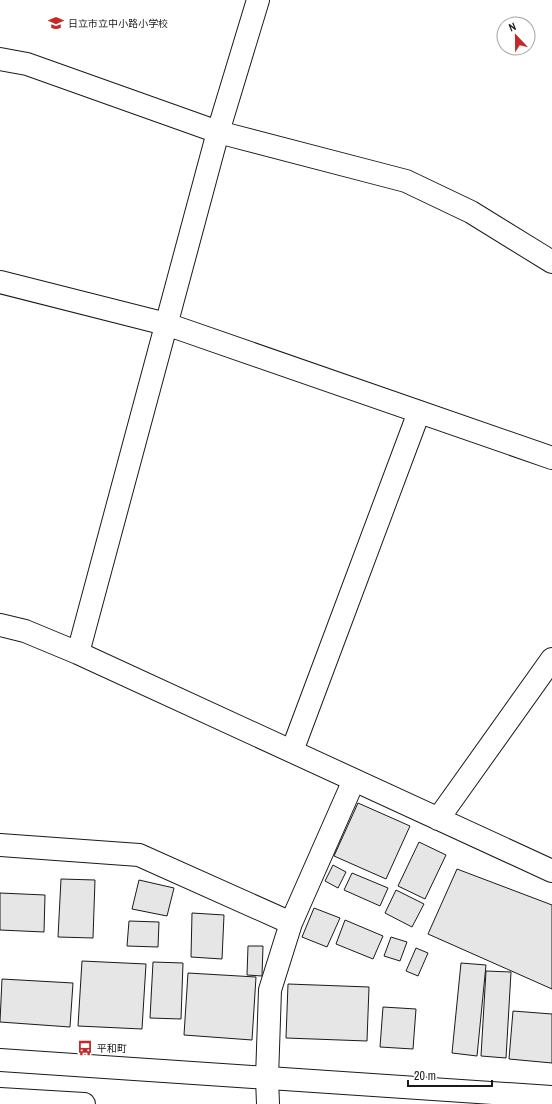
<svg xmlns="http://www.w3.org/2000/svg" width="552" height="1104" font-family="'Archivo Narrow','Noto Sans JP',sans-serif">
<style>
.building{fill:#e6e6e6;stroke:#1a1a1a}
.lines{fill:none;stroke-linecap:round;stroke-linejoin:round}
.minor-casing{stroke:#1a1a1a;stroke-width:24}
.tertiary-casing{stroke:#1a1a1a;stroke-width:24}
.secondary-casing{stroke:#1a1a1a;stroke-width:24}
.minor{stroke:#fff;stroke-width:22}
.tertiary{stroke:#fff;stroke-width:22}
.secondary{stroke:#fff;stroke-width:22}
.labels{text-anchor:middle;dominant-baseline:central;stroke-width:3;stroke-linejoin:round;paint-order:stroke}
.poi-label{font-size:10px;fill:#1a1a1a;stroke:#fff;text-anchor:start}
</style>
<rect width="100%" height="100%" fill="#fff"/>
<path class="building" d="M358,803L410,826L386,879L334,856Z
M419,842L446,855L425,899L398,886Z
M333,865L346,872L338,888L325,881Z
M457,869L552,905V989L428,934Z
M352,873L388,888L380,906L344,890Z
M61,879L95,880L93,938L58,937Z
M139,880L174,888L167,916L132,909Z
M396,890L424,904L412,927L385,913Z
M0,893L45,895L44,932L0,930Z
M314,908L340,918L327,947L302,937Z
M192,913L224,915L222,959L191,957Z
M345,920L383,936L373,959L336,944Z
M129,921L159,922L158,947L127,946Z
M391,937L407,942L400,961L384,956Z
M248,946H263L262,976L247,975Z
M416,948L428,953L418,976L406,971Z
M82,961L146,964L142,1029L78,1026Z
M153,962L183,963L181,1019L150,1018Z
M461,963L486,965L477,1056L452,1053Z
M486,971L511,972L506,1058L481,1056Z
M188,973L256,977L252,1040L184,1035Z
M2,979L73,983L70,1027L0,1022Z
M288,984L369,987L367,1041L286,1038Z
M383,1007L416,1009L413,1049L380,1047Z
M513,1011L552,1014V1063L509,1059Z"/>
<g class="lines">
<g class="minor-casing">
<path id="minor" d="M0,282L166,324L552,458
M0,625L25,631L78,653L552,871
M78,653L218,132
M292,751L419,412
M438,819L552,659
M0,845L139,855L291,923
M268,1104L267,1078L270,990L291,923L354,780"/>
</g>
<g class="tertiary-casing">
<path id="tertiary" d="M0,59L27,64L218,132L406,181L471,212L552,262
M218,132L258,0"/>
</g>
<g class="secondary-casing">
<path id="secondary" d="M0,1060L552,1097
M0,1099L84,1104"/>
</g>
<use href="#minor" class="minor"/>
<use href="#tertiary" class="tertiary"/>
<use href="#secondary" class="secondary"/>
</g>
<defs>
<g id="school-bare" transform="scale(1.2)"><path d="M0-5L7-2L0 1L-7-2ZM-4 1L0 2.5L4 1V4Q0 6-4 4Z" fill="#c62828" stroke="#fff" stroke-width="2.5" paint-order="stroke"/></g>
<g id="bus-bare" transform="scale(1.2)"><path d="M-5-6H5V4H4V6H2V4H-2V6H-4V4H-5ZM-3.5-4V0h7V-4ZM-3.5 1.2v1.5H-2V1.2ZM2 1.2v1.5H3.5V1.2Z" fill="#c62828" stroke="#fff" stroke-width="2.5" paint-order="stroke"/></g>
</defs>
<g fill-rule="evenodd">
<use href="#school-bare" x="56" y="23"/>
<use href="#bus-bare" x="85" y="1048"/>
</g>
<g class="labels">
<g class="poi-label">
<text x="68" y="23">日立市立中小路小学校</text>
<text x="97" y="1048">平和町</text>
</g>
</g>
<g transform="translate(516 36) rotate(338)"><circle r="19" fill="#ffffff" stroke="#a3a3a3"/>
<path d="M0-3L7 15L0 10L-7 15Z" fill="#c62828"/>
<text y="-6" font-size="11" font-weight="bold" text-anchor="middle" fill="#1a1a1a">N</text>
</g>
<path d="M408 1080v6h84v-6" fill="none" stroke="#1a1a1a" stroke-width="2"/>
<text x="414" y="1080" font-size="12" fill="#1a1a1a" stroke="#ffffff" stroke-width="3" paint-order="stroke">20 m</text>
</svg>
